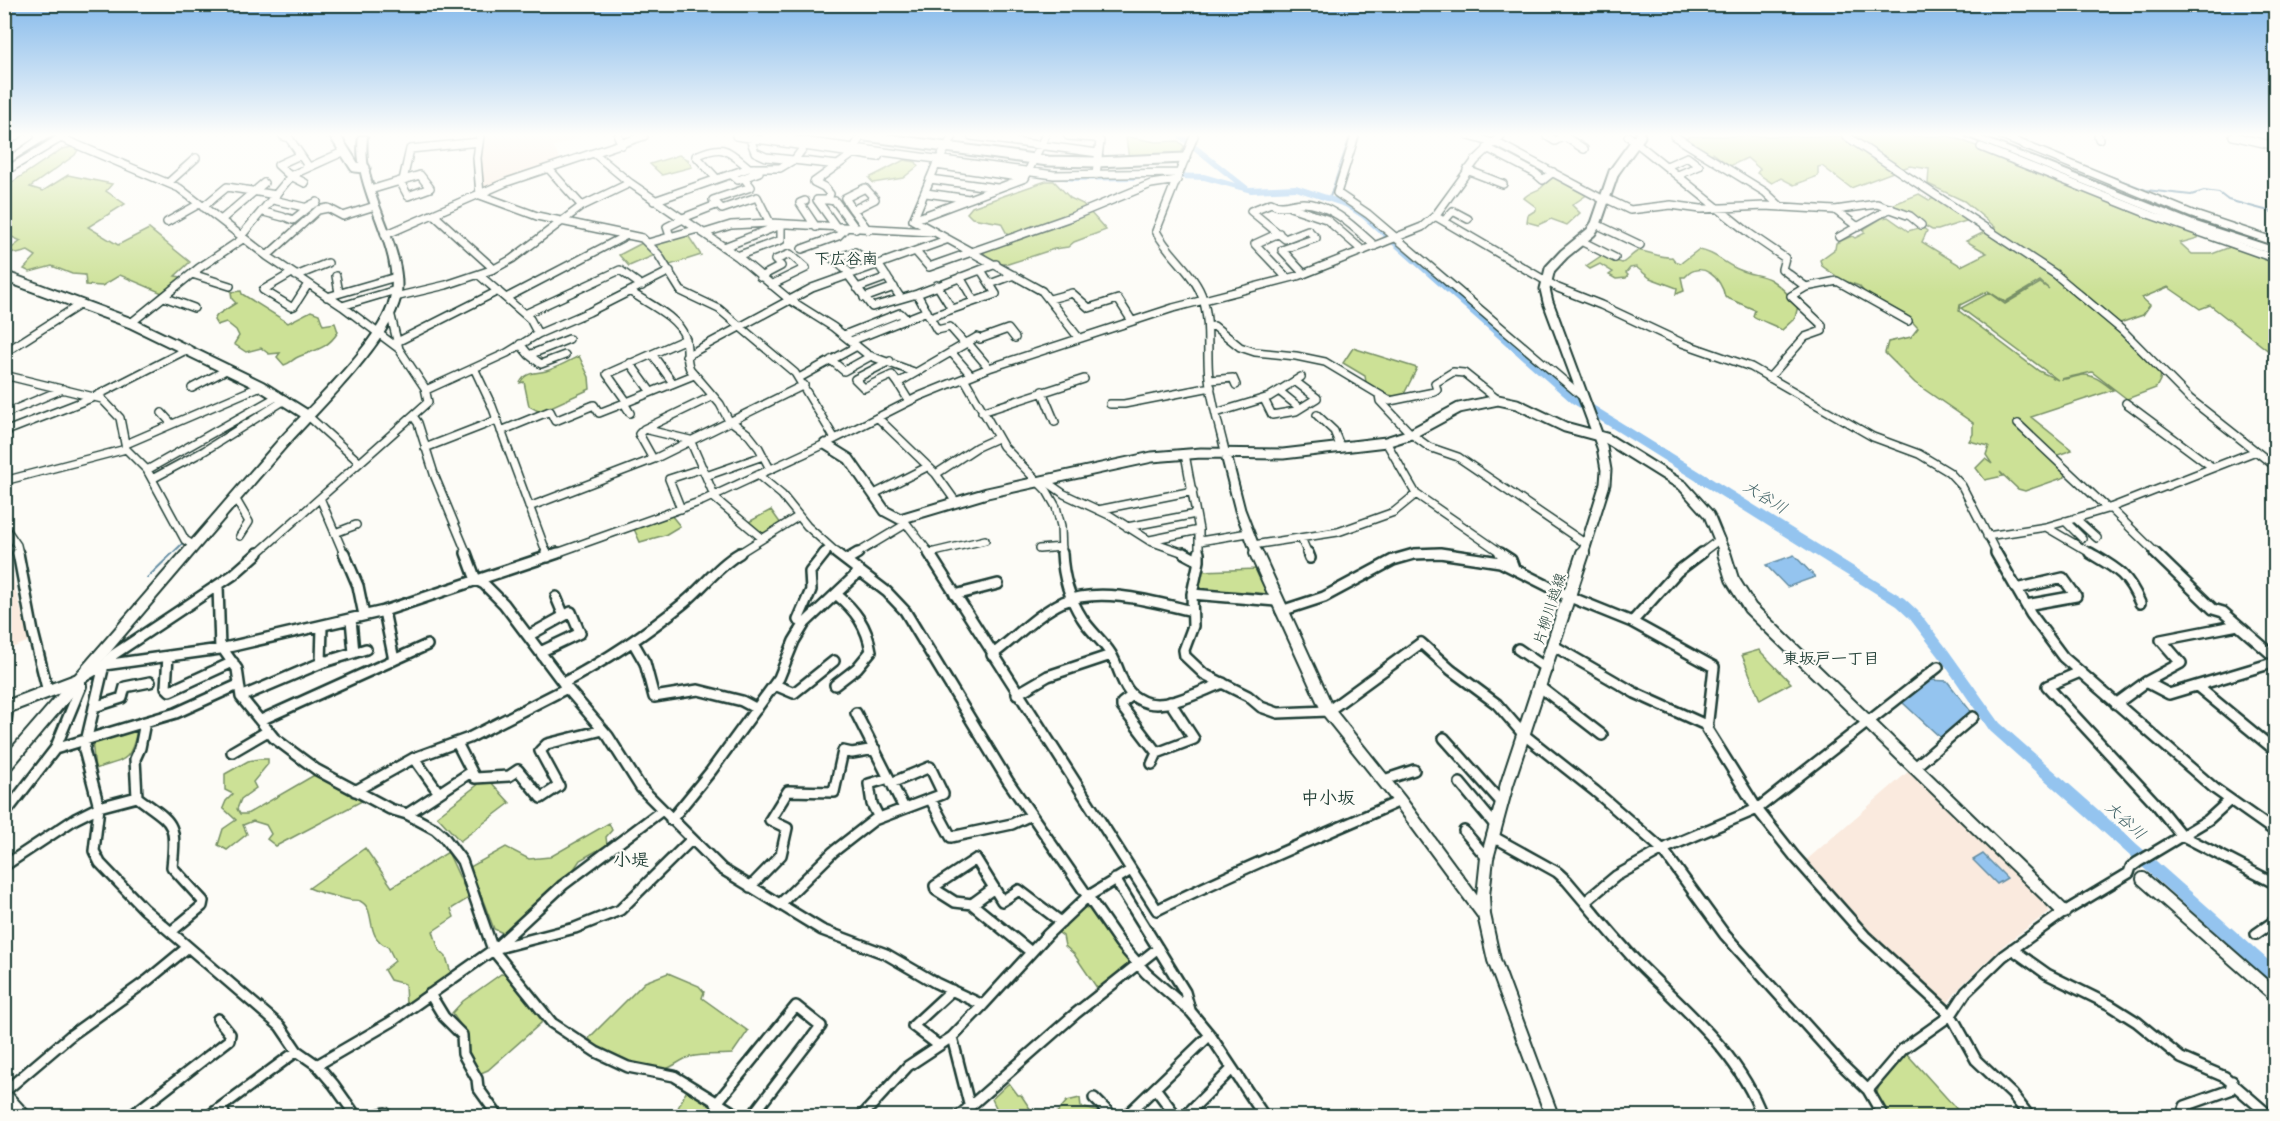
<svg xmlns="http://www.w3.org/2000/svg" width="2280" height="1121" font-family="'Balsamiq Sans','Klee One',sans-serif">
<style>
.built{fill:#faeade}
.green{fill:#cce196;stroke:#768f65;stroke-width:1.5;fill-rule:evenodd}
.water{fill:#94c4ef;stroke:#658ea4;stroke-width:1.5}
.lines{fill:none;stroke-linecap:round;stroke-linejoin:round}
.stream{stroke:#658ea4;stroke-width:2}
.river{fill:#94c4ef;fill-rule:evenodd}
.street-far1-casing{stroke:#1f3d34;stroke-width:10}
.street-casing{stroke:#1f3d34;stroke-width:14}
.secondary-far1-casing{stroke:#1f3d34;stroke-width:13}
.secondary-casing{stroke:#1f3d34;stroke-width:16}
.primary-casing{stroke:#1f3d34;stroke-width:4}
.highway-casing{stroke:#1f3d34;stroke-width:4}
.street-far1{stroke:#fdfcf7;stroke-width:7}
.street{stroke:#fdfcf7;stroke-width:9}
.secondary-far1{stroke:#fdfcf7;stroke-width:9}
.secondary{stroke:#fdfcf7;stroke-width:12}
.primary{fill:#fdfcf7;fill-rule:evenodd}
.highway{fill:#fdfcf7;fill-rule:evenodd}
.rail{stroke:#1f3d34;stroke-width:2}
.labels{text-anchor:middle;dominant-baseline:central;stroke-width:4.5;stroke-linejoin:round;paint-order:stroke}
.street-label{font-size:15px;fill:#1f3d34;stroke:#fdfcf7}
.neighbourhood-label{font-size:16px;font-weight:bold;fill:#1f3d34;stroke:#fdfcf7}
.water-label{font-size:16px;font-style:italic;fill:#3c5f63;stroke:#fdfcf7}
.quarter-label{font-size:18px;font-weight:bold;fill:#1f3d34;stroke:#fdfcf7}
</style>
<rect width="100%" height="100%" fill="#fdfcf7"/>
<filter id="ink" filterUnits="userSpaceOnUse"><feTurbulence type="fractalNoise" baseFrequency=".0167" numOctaves="2"/><feDisplacementMap in="SourceGraphic" scale="12" xChannelSelector="R" yChannelSelector="G"/><feConvolveMatrix kernelMatrix="1 2 1 2 8 2 1 2 1" color-interpolation-filters="sRGB"/></filter>
<g filter="url(#ink)">
<path class="built" d="M483,136H583L553,147L563,163L481,193L479,157Z
M5,536L8,543L15,588L29,641L9,649V661L5,662Z
M1909,771L2048,904L2049,912L2005,944L1961,986L1947,1004L1872,938L1803,863Z"/>
<path class="green" d="M1691,136H1949L1961,140L2199,235L2198,238L2180,243L2192,254H2212L2230,247L2275,261V356L2210,305L2200,309L2168,287L2142,298L2150,305L2143,315L2120,323L2116,322L2074,287H2061L2070,288L2100,312L2161,373L2160,380L2156,388L2127,399L2092,372L2061,379C2068,380 2075,376 2083,375C2094,374 2105,384 2113,390L2031,417L2072,450L2055,456V462L2064,473L2065,477L2025,491L2018,489L2000,472L2003,476L1985,480L1976,468L1985,459L1992,464L1986,455L1989,446L1969,441L1973,434V423L1915,383L1885,353L1888,342L1911,337L1918,328L1906,315L1865,293L1859,286L1842,280L1822,266L1820,260L1835,249L1836,243L1852,236L1855,238L1865,233L1862,230L1882,218L1888,217L1908,231L1922,227L1927,231L1922,242L1961,266L1987,253L1966,241L1995,227L1964,201L1928,184L1929,169L1910,166L1901,169L1851,188L1822,166L1818,167V176L1794,185L1781,178L1772,183L1757,173L1760,169L1747,158L1730,166L1713,153L1707,155L1683,140ZM2040,281L2049,289L2040,283L2005,304L1989,293L1961,308L2058,380L2039,371L1959,311L1960,305L1988,291L2005,302Z
M1129,137L1156,142L1178,141L1184,146L1180,157L1129,159L1126,138Z
M72,147L78,150L75,155L30,187L43,191L68,175L112,184L106,191L125,204L88,227L118,245L149,229L190,262L175,276L182,277L162,293L120,275L102,286L86,285L85,275L72,274L52,266L30,272L24,269L36,256L28,251L17,254L9,250L21,241L5,234L4,182L11,183L62,149Z
M679,155L688,160L692,167L662,175L650,164Z
M904,160L916,162L918,166L903,178L873,183L869,178Z
M1556,176L1588,194L1572,205L1580,213L1567,225L1551,219L1538,225L1527,222L1528,215L1536,210V207L1524,198C1529,192 1535,192 1541,188C1548,182 1546,178 1556,176Z
M1046,181H1054L1070,198L1083,204L1106,230L1074,242L1068,247L1054,249L1008,264C999,265 987,259 982,251L1008,236L1001,223L972,218L967,213L972,207Z
M1919,194L1929,200L1935,198L1969,220L1938,230H1932L1889,206Z
M687,234L701,255L670,265L653,244Z
M644,242L655,255L629,266L619,255Z
M1698,250C1713,251 1726,265 1740,270C1750,275 1761,274 1771,280C1782,287 1790,296 1798,306L1795,318L1782,330C1773,324 1762,322 1753,316L1755,310L1725,297C1722,278 1701,259 1685,277H1681L1684,291L1676,294L1677,288L1650,278L1636,267L1630,268L1626,273L1628,275L1626,278L1616,279L1609,275L1613,272L1600,264L1590,269L1586,266L1601,256L1622,263C1628,260 1632,254 1638,251C1642,249 1662,259 1672,257L1675,261L1681,263Z
M241,291L242,294L288,323L311,311L319,314L323,325L335,323L338,332C327,350 313,350 296,358C291,361 290,363 284,365L277,357L280,353L269,354L261,348L246,352L234,344L239,336L236,330L226,322L217,325L214,320L217,315L236,303L232,299L231,292Z
M1353,348L1417,368L1402,398L1385,394L1366,382L1365,376L1343,363Z
M579,356L589,377L590,389L540,412L529,406L524,382L520,383C526,371 536,374 546,371C557,368 569,361 579,356Z
M771,510L781,524L761,535L747,523Z
M671,515L680,526L665,535L640,542L634,529Z
M1258,569L1269,596L1198,591L1201,571Z
M1759,650L1791,683L1760,700L1742,655Z
M134,726L137,731C130,764 124,759 95,769L92,740Z
M259,759H268V764L253,782L256,788L241,799L237,809L240,814H247L318,773L362,801L276,846L267,839L271,834L266,825L253,821L243,825L247,834L227,850L218,845L223,829L236,820L223,808L226,801L233,794L225,790V774L248,761Z
M484,780H489L510,803L460,841L437,816Z
M609,823L612,830L606,837L607,845L580,860L574,869L503,933L494,929L470,867L506,847L529,859L550,857Z
M365,848L392,887L448,852L469,898L451,909L454,917L433,931L439,950L446,957L451,973L406,1005L405,984L390,980L384,970L395,961L388,947C363,936 378,910 360,901C360,900 352,900 351,900C337,897 322,894 309,888Z
M1082,906L1089,909L1131,964L1128,969L1099,991L1074,954L1065,946L1063,936L1056,931Z
M668,973L699,986L704,992L702,998L748,1031L732,1054C719,1055 703,1054 690,1057C681,1059 674,1067 665,1069C649,1072 596,1052 589,1038L645,982Z
M501,974L507,975L542,1018L541,1023L488,1070L481,1073C466,1064 469,1048 465,1034C463,1027 456,1019 452,1013L463,1001Z
M1906,1053L1963,1116H1890C1886,1111 1878,1103 1877,1096C1875,1084 1898,1061 1906,1053Z
M1009,1083L1018,1095H1021L1035,1116H1000L992,1099Z
M687,1090L723,1115L674,1116Z
M1080,1098L1081,1107L1096,1111L1102,1116H1054L1067,1101Z"/>
<path class="water" d="M1794,555L1815,577L1787,587L1766,565Z
M1930,680L1947,681L1972,713L1941,738L1902,702Z
M1983,854L2007,878L1997,884L1973,860Z"/>
<g class="lines">
<path class="stream" d="M2089,168L2146,190L2191,195L2204,191L2219,193L2228,200L2276,213
M1330,197L1350,136
M122,417L128,440
M156,479L184,532
M147,578L183,543
M82,738L86,723
M80,743V752L94,808
M92,831C88,857 100,872 119,889
M123,893L155,925
M192,956L258,1013
M271,1024L283,1038
M321,1077L350,1116"/>
<path class="river" d="M1176,136H1185L1249,187L1296,185L1351,203L1368,214L1580,397L1904,598L1918,611L1948,650L2000,723L2276,967V984L2271,982L1990,731L1940,658L1910,619L1896,606L1572,403L1362,218L1345,207L1296,191L1251,193L1204,180L1162,178L1160,176L1165,173L1204,174L1235,183Z
M1015,170L1074,175L1135,174L1140,177L1135,180L1074,181L1012,175V171Z"/>
<g class="street-far1-casing">
<path id="street-far1" d="M283,136L289,138L308,166
M480,136L477,158L480,195L537,216L642,238L658,254L681,291L719,309L795,373L835,439
M618,136L622,145
M736,136L878,157L881,152
M766,136L1054,175L1179,173
M953,136L936,165L913,220L1042,291L1078,337
M971,136L1098,153
M1068,136L1095,138L1100,141L1096,175
M1194,136L1156,231C1169,256 1195,273 1203,299C1211,325 1206,352 1209,378C1212,404 1220,430 1226,455
M1355,136L1337,193L1368,214L1584,398
M1469,136L1501,145L1604,200
M1547,136L1555,141L1564,136
M1564,136L1584,149
M1628,136L1750,234L1785,258L1782,269L1806,287L1791,296L1822,325V331L1805,337L1769,378
M1674,136L1765,192L1781,207
M1846,136L2055,274L2123,331L2190,399L2276,467
M2002,136L2192,214L2276,242
M2098,136L2099,139
M2233,136L2276,146
M61,138L179,188L267,256L342,306L398,348
M750,139L755,152L766,157L838,165
M1981,147L2151,215L2276,259
M854,148L861,136
M1487,148L1535,173L1543,180L1553,172
M4,154L30,136
M595,154L630,183L737,256L790,300L833,327L868,355L914,372
M853,154L814,182L824,187L830,194L828,200L835,201L856,229
M300,155L278,165L289,175L305,183
M936,165L1025,178
M1667,166L1687,157L1699,166L1678,175
M549,169L582,206
M1467,170L1503,184
M4,172L64,136
M731,174L738,180L759,172L754,168
M744,178L751,187L713,200L722,209L757,197L770,223
M717,179L696,156C724,143 727,150 749,168
M930,179L997,188
M403,180L410,149L479,142
M168,183L196,158
M865,188L875,199L853,210L845,198Z
M370,190L420,175L430,188L408,196L400,181
M926,193L969,199
M1605,198L1630,210L1671,205L1701,209L1765,206L1835,210L1877,204L1910,216L1921,225
M273,200L308,208L293,220L288,218
M828,200H817L837,228
M654,201L749,168H780L795,159L804,147
M805,201L800,203L816,227
M203,207L227,187L276,195
M307,207L317,202
M1290,207L1326,219L1363,251
M853,210L868,230
M1835,210L1858,227
M264,212L283,217
M434,215L494,269
M1435,216L1558,288L1601,305L1682,343L1751,367L1873,437L1919,454L1949,472L1962,486L1997,554
M683,218L716,205
M221,220L264,183
M913,220L1025,178L1045,136
M1444,221L1453,211L1468,219
M167,222L199,204
M1596,224L1640,245
M705,233L731,225L770,223L931,232
M1279,233L1255,244L1287,278
M242,235L292,175L345,151
M385,235L507,182L644,136
M670,236L667,227L683,219
M1839,237L1891,208
M1581,241L1615,258
M648,243L698,229
M724,247L781,225
M802,249L838,236L846,228
M916,252L929,267L1071,217L1151,184L1177,180
M267,256L318,210L328,208L343,216L375,206
M737,256L781,240V226
M878,264L900,297
M292,273L263,290L291,307L294,306L308,284
M192,274L230,286
M851,274L833,259L855,252L874,266
M1304,274L1282,250L1316,238L1308,230L1285,239L1251,211L1271,203C1283,210 1290,203 1303,203C1331,203 1356,229 1375,246
M479,275L530,319L538,334
M848,275L872,307L917,294L996,264
M296,276L328,263
M336,276L339,293
M760,277L781,266L775,260L790,254L806,268L771,285
M960,277L974,301
M990,284L1014,275
M937,285L952,309
M1806,287L1837,281L1908,321
M857,288L887,277
M631,292C648,304 677,316 685,337C689,347 685,359 690,369L720,404L728,419L748,434L759,448L770,469
M917,294L937,330L950,327L964,343
M164,297L194,308
M327,297L396,277
M395,297L446,285L494,269L512,259L582,206L630,183
M506,298L627,235
M864,298L894,287
M1050,299L1072,293L1089,308L1118,299L1132,321
M342,306L396,290
M525,314L620,270L642,286
M930,317L996,294L981,270
M131,323L199,268L244,238
M1208,327L1214,326L1240,347L1255,352L1296,356L1325,362L1390,401L1434,392L1437,390L1435,383L1453,372L1464,373L1498,400
M844,335L900,313L906,319
M686,339L607,374L627,402L694,375
M851,341L927,311
M397,342L498,291
M967,342L989,368
M520,344L529,355L569,339
M951,352L971,375
M4,353L81,304
M652,354L673,383
M529,355L541,364L565,355
M686,356L812,288L946,240
M831,360L844,371L871,356
M890,361L855,379L864,388L892,375L898,383
M630,363L651,392
M474,368L492,406L547,554
M4,375L102,399L120,418L126,449L147,470L185,540L193,545
M799,378L857,346
M964,378L1003,446L1047,491L1056,507L1061,526L1062,554
M1210,380L1233,378L1236,385
M192,388L228,369
M426,390L507,353L538,334L589,312L670,271
M1042,391L1055,422
M1279,391L1300,408
M1379,395L1380,401L1411,434L1429,447L1458,457L1586,544
M713,396L644,429L690,440L714,495
M1264,399L1272,415L1296,411L1317,398L1296,382
M909,401L898,383L977,337L980,339L1008,329L1015,338
M624,403L630,413
M2126,403L2212,467
M1110,404H1124L1211,387
M982,412L1084,379
M162,413L171,423
M1216,413L1269,397L1301,377
M4,414L63,389
M307,415L359,462
M1317,415L1334,431L1341,448
M413,416L418,423L435,477L467,554
M878,418L936,474L956,502
M2018,424L2108,509
M644,429L639,434L653,459
M501,431L550,411L555,421L594,405L599,413L627,402
M4,432L94,397L188,349
M1386,442L1416,494L1503,554
M126,444L261,386
M425,448L497,420
M1185,454L1199,530V554
M147,470L278,396
M936,474L977,447L997,438
M758,475L782,495L807,526L838,554
M706,476L763,456
M152,479L204,451L285,400
M1044,480L1064,494L1109,515L1150,541L1187,554
M4,481L126,449
M874,494L927,467
M712,496L762,538
M235,498L249,522L240,536
M320,498L344,554
M529,507L654,459L804,385
M2110,508L2157,554
M681,509L669,479L703,468
M1098,510L1193,491
M2075,518L2097,538
M903,519L930,554
M2065,521L2082,538
M4,526L17,545L19,554
M1127,527L1196,514
M2046,527L2092,554
M335,533L356,525
M1987,536L2046,527L2110,508L2256,451
M1301,538L1308,554
M1150,540L1199,530
M1200,541L1248,533
M1253,545L1338,532L1394,512L1416,494
M1039,549L1062,547
M930,553L985,540
M257,554L428,402L425,388L399,349L390,312
M554,554L702,501L825,444L920,396L989,368L1173,308L1301,275L1422,227L1435,216L1475,161L1501,136
M738,554L799,516
M823,554L830,548
M856,554L906,524
M1414,554H1447
M1700,554L1720,539"/>
</g>
<g class="street-casing">
<path id="street" d="M18,553L33,632L48,692
M258,553L233,575L113,655L104,665L84,750L99,807L94,851L100,863L144,909L280,1026L297,1051L317,1065L334,1085L356,1116
M344,553L358,586L364,615
M466,553L476,580L484,584L504,604L567,688L608,736L641,788L722,869L822,930L886,954L936,983L983,1005L1048,934L1087,897L1131,870
M546,553L548,557
M836,553L887,592L905,611L1008,781L1120,943L1146,973L1191,1012L1210,1035L1264,1116
M929,553L1157,910C1237,870 1319,837 1400,801
M1062,553C1063,576 1069,598 1082,618C1090,631 1103,641 1111,654C1123,674 1121,696 1148,703C1171,708 1201,691 1223,683
M1184,553L1199,561L1192,594L1193,626L1184,650L1185,656L1204,674L1248,696L1261,707L1278,713L1328,711L1421,643L1451,670L1497,704L1523,734L1595,791L1663,850L1725,935L1842,1065L1868,1090L1883,1116
M1199,553V561
M1308,553L1310,558
M1500,553L1511,560L1514,568
M1702,553L1677,572L1632,622L1714,667L1707,729L1757,809L1795,857L1865,936L1951,1015L1976,1060L2012,1094L2029,1116
M1996,553L2031,614L2063,657L2215,789L2276,832
M2090,553C2117,569 2127,573 2140,603
M2155,553L2213,609L2223,612L2276,658
M846,560L858,553
M218,586L220,649
M2016,589L2063,578L2076,596L2026,605
M1192,594L1276,601
M955,595L998,584
M556,597L564,616
M384,611L394,660
M1281,611L1324,597L1393,560L1414,554L1440,553L1500,562L1570,597L1632,622
M351,619L354,653
M805,623L798,620L811,590L810,572L825,553
M528,636L571,612L580,633L540,652
M633,642L645,663L654,697L698,690L742,701L757,709
M1554,646L1635,693L1708,726
M225,648V652L237,669L241,697L274,738L317,770L390,809L407,814L435,829L443,836L462,861L493,950L552,1023L596,1052L628,1067L674,1076L739,1116
M1518,649L1547,669
M992,655C1015,638 1037,614 1063,602C1101,586 1154,602 1192,611
M168,656L166,687L170,691L233,662
M321,663L322,626
M2080,672L2047,686L2156,804L2181,835L2276,884
M2146,682L2169,694L2276,662
M563,683C607,660 647,633 685,602C704,586 719,565 740,553
M775,685L794,693L834,661
M835,685L857,668L871,651C867,626 855,610 836,594
M2197,686L2276,751
M1540,687L1602,735
M1017,694L1048,676L1111,655
M1131,696L1122,703V707L1157,753L1194,739L1170,702
M241,697L321,663L366,649
M2116,704L2146,682L2181,663L2161,640L2238,625
M94,707L122,698L125,687L150,682
M856,713L904,808
M261,720L427,645
M145,722L176,713L238,685
M4,735L8,706
M1444,738L1502,803
M457,743L475,778L509,776L518,770L541,798L559,786L540,751L547,744L603,730
M55,749L145,722L140,748L135,759L137,797
M232,752L268,731
M414,758L439,793
M1152,764L1157,753
M1914,768L1973,717
M1384,780L1414,770
M1460,783L1495,825
M355,791L414,758L469,738L567,688
M931,800L951,837L1012,824L1031,815
M407,814L471,772
M4,815L55,749L81,686L78,680L104,665L220,649L384,611L558,553
M879,818L872,804L869,784L889,778
M671,820L711,771L779,678L794,641L805,623L860,571
M1464,831L1487,858
M1492,836L1557,872L1567,881C1590,908 1612,935 1636,961C1682,1008 1739,1052 1762,1116
M4,866L75,819L99,807L137,797C173,824 177,820 172,867L203,901L202,906L172,931
M1115,879L1185,992L1190,1010
M750,887L781,855L787,828L770,820L788,791L834,792L843,751L852,753L875,749
M1585,902L1616,876L1668,847L1757,809L1938,667
M780,904L833,852L874,820L943,794L930,767L891,783
M972,904L994,888
M2256,934L2276,920
M494,949L575,928L620,910L691,840
M2012,949L2047,974L2110,1005L2137,1022L2181,1058L2225,1077L2270,1116
M1031,952L972,904L955,902L936,890L935,886L976,859L1002,901L1019,890L1061,922
M430,994L444,1017L462,1035L463,1054L477,1079L478,1088L498,1116
M952,1037L970,1108
M938,1045L913,1026L952,990
M317,1065L391,1022L493,950L563,885L661,811
M1155,1088L1176,1116
M1868,1090L1903,1049L1951,1015L1966,992L2003,956L2064,912L2129,873L2131,867L2138,862L2208,820L2230,800
M4,1092L70,1036L148,980L188,947
M1094,1098L1112,1116
M716,1104L796,1006L821,1026L752,1116
M222,1108L225,1116
M131,1116L229,1040L230,1034L218,1019
M209,1116L297,1051
M373,1116L385,1113L388,1116
M862,1116L908,1066L952,1037L983,1005
M959,1116L1075,1014L1158,948
M1126,1116L1210,1035
M1185,1116L1232,1069
M2187,1116L2183,1112L2185,1106L2230,1090L2232,1081"/>
</g>
<g class="secondary-far1-casing">
<path id="secondary-far1" d="M335,136L355,167L365,168
M866,136L1048,161L1096,162L1185,158
M4,276L131,323L261,386L307,415
M825,444L849,459L885,511L900,519L987,493L1152,457L1201,453L1283,454L1386,442L1411,434L1459,408L1498,400L1517,404L1565,427L1606,438L1683,486L1709,515L1725,554
M1226,455L1240,510L1257,554
M1583,554L1605,484L1606,470L1602,447L1548,302L1545,289L1550,269L1564,254L1591,232L1596,224L1614,172L1640,136"/>
</g>
<g class="secondary-casing">
<path id="secondary" d="M1256,553L1328,711L1400,801L1484,915
M1724,553L1732,579L1750,608L2064,912
M4,708L78,680
M2143,879L2276,996
M4,1094L24,1116
M1552,1116L1494,960L1484,915L1483,896L1487,858L1507,784L1583,553"/>
</g>
<g class="primary-casing">
<path id="primary" d="M359,136H367C366,149 366,160 369,172C376,211 409,259 400,299C388,345 316,413 284,449C191,556 100,664 9,771L4,773V757C95,652 185,548 275,444C306,409 380,342 390,299C402,247 351,192 359,136Z"/>
</g>
<g class="highway-casing">
<path id="highway" d="M1966,136H1979L2193,221L2276,248V255L2185,225Z"/>
</g>
<use href="#street-far1" class="street-far1"/>
<use href="#street" class="street"/>
<use href="#secondary-far1" class="secondary-far1"/>
<use href="#secondary" class="secondary"/>
<use href="#primary" class="primary"/>
<use href="#highway" class="highway"/>
<path class="rail" d="M4,167L53,136"/>
</g>
</g>
<linearGradient id="sky" x2="0" y2="1"><stop stop-color="#86baeb"/><stop offset="0.46" stop-color="#fefefb"/><stop offset="1" stop-color="#fefefb" stop-opacity="0"/></linearGradient>
<rect width="2280" height="293" fill="url(#sky)"/>
<g class="labels">
<g class="street-label">
<text transform="translate(1550 609) rotate(-72)">片柳川越線</text>
</g>
<g class="neighbourhood-label">
<text x="846" y="259">下広谷南</text>
<text x="1831" y="659">東坂戸一丁目</text>
</g>
<g class="water-label">
<text transform="translate(1765 498) rotate(32)">大谷川</text>
<text transform="translate(2125 821) rotate(42)">大谷川</text>
</g>
<g class="quarter-label">
<text x="1328" y="798">中小坂</text>
<text x="631" y="860">小堤</text>
</g>
</g>
<rect width="2280" height="1121" fill="none" stroke="#fdfcf7" stroke-width="24"/>
<rect x="12" y="12" width="2256" height="1097" fill="none" stroke="#1f3d34" stroke-width="2" filter="url(#ink)"/>
</svg>
